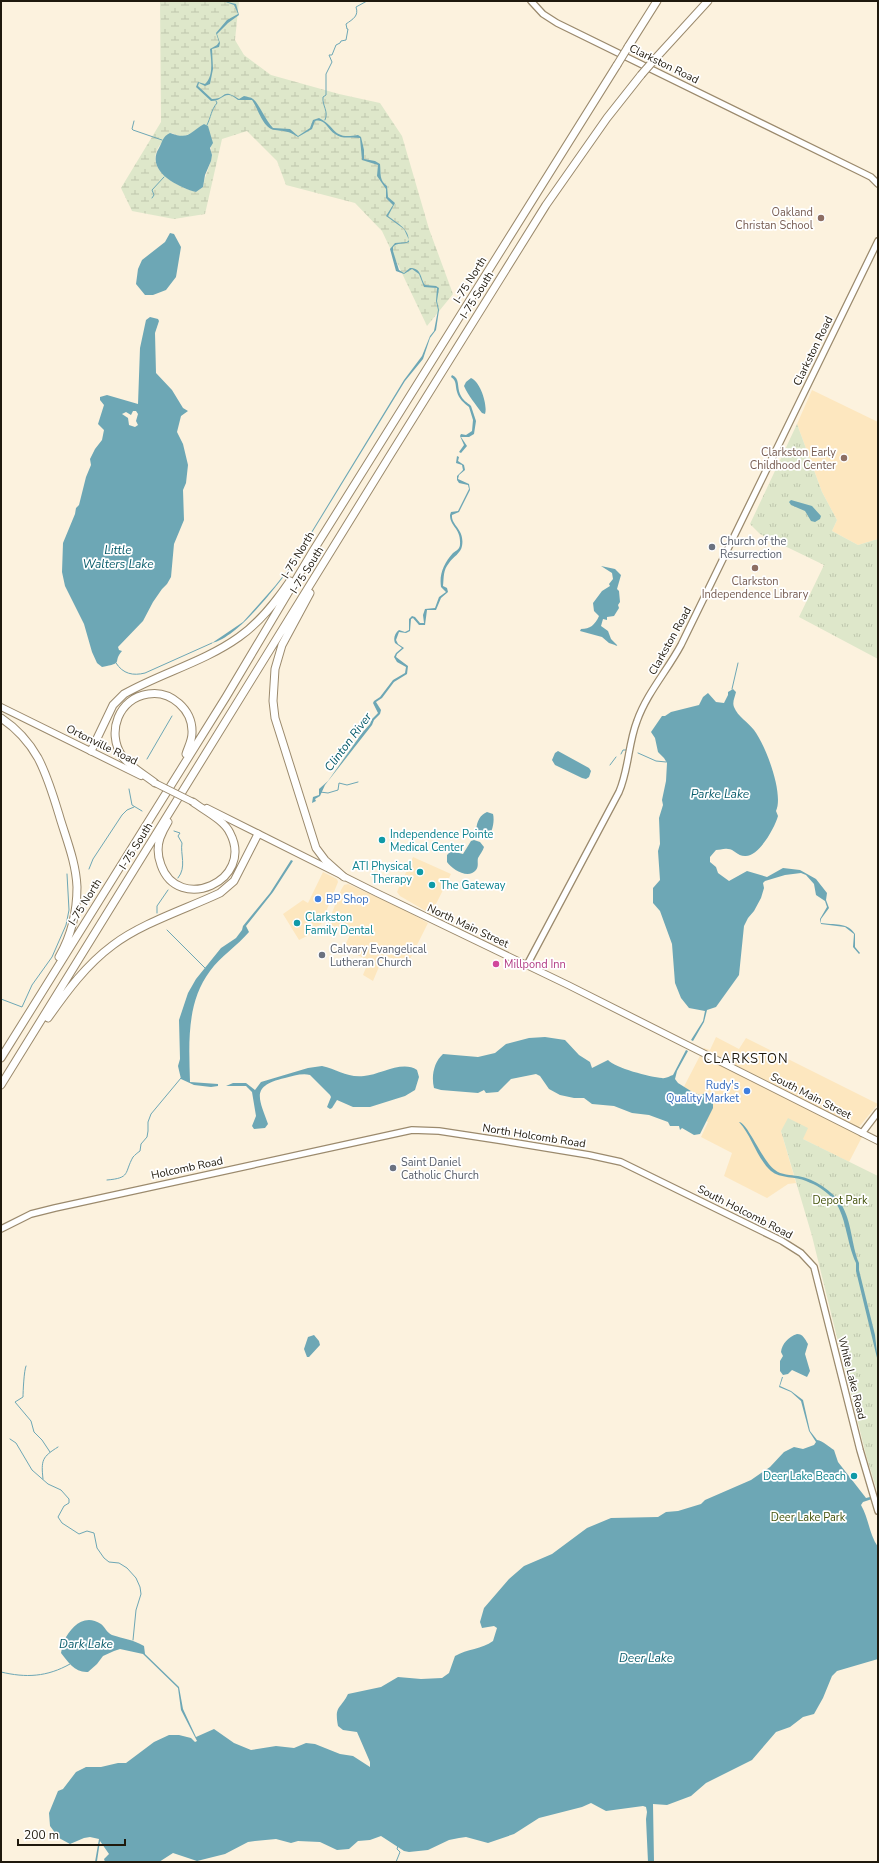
<svg xmlns="http://www.w3.org/2000/svg" width="879" height="1863" font-family="'Nunito Sans',sans-serif">
<style>
.built{fill:#fde7bf}
.wetland{fill:url(#wetland-marsh);fill-rule:evenodd}
.park{fill:url(#park-tufts)}
.water{fill:#6da7b5;fill-rule:evenodd}
.lines{fill:none;stroke-linecap:round;stroke-linejoin:round}
.stream{stroke:#6da7b5;stroke-width:1}
.secondary-casing{stroke:#9b8a6d;stroke-width:8}
.primary-casing{stroke:#9b8a6d;stroke-width:8}
.highway-casing{stroke:#9b8a6d;stroke-width:9}
.secondary{stroke:#fff;stroke-width:5.5}
.primary{stroke:#fff;stroke-width:6}
.highway{stroke:#fff;stroke-width:7}
.primary-bridge-casing{stroke:#9b8a6d;stroke-width:8;stroke-linecap:butt}
.highway-bridge-casing{stroke:#9b8a6d;stroke-width:9;stroke-linecap:butt}
.primary-bridge{stroke:#fff;stroke-width:6}
.highway-bridge{stroke:#fff;stroke-width:7}
.education-dot{fill:#8d6e63;stroke:#fff;stroke-width:1.5}
.worship-dot{fill:#6b7280;stroke:#fff;stroke-width:1.5}
.culture-dot{fill:#0f9aa8;stroke:#fff;stroke-width:1.5}
.shop-dot{fill:#3f7fe0;stroke:#fff;stroke-width:1.5}
.hotel-dot{fill:#d1479c;stroke:#fff;stroke-width:1.5}
.labels{text-anchor:middle;dominant-baseline:central;stroke-width:3.5;stroke-linejoin:round;paint-order:stroke}
.street-label{font-size:11px;fill:#1f190d;stroke:#fff}
.education-label{font-size:11px;fill:#785e54;stroke:#fff;text-anchor:end}
.worship-label{font-size:11px;fill:#5b616d;stroke:#fff;text-anchor:start}
.culture-label{font-size:11px;fill:#0d838f;stroke:#fff;text-anchor:start}
.shop-label{font-size:11px;fill:#366cbe;stroke:#fff;text-anchor:start}
.hotel-label{font-size:11px;fill:#b23c85;stroke:#fff;text-anchor:start}
.park-label{font-size:11px;fill:#44530c;stroke:#fff}
.water-label{font-size:12px;font-style:italic;fill:#0a5d6c;stroke:#fff}
.quarter-label{font-size:13px;letter-spacing:1px;fill:#1f190d;stroke:#fff}
</style>
<defs>
<pattern id="wetland-marsh" width="20" height="14" patternUnits="userSpaceOnUse"><rect width="20" height="14" fill="#dee7ca"/><path d="M1 5h8M5 5V1M11 12h8M15 12V8" fill="none" stroke="#bec6ac"/></pattern>
<pattern id="park-tufts" width="24" height="20" patternUnits="userSpaceOnUse"><rect width="24" height="20" fill="#dee7ca"/><path d="M3 7l-1-3M5 7V3M7 7l1-3M15 17l-1-3M17 17v-4M19 17l1-3" fill="none" stroke="#bec6ac"/></pattern>
</defs>
<rect width="100%" height="100%" fill="#fcf2de"/>
<path class="built" d="M812,390L878,422V539L858,545L832,531L837,520L822,492L797,424Z
M413,857L451,874L431,914L400,896L397,892Z
M323,872L337,879L338,882L321,924L309,935L299,940L283,914L303,900L308,903Z
M348,884L403,909L428,923L407,965L384,955L373,981L363,975L369,960L343,949L350,935L328,923L341,890L344,885Z
M716,1037L739,1049L746,1038L878,1104L859,1127L862,1137L849,1162L803,1139L781,1131L796,1183L788,1184L767,1198L724,1176L732,1153L701,1137L708,1122L690,1113L677,1100L704,1048L710,1050Z"/>
<path class="wetland" d="M160,1H239L235,40L244,55L271,75L339,94L380,103L402,136L429,229L453,294L427,326L382,231L355,203L286,185L277,161L247,131L222,139L205,214L174,219L132,211L121,188L161,122ZM204,124L212,141C210,148 212,152 211,159C209,170 204,177 203,187L196,192C179,187 148,173 157,150C160,143 166,139 172,133C185,141 194,131 204,124Z"/>
<path class="park" d="M797,424L822,492L837,520L832,531L858,545L878,539V659L799,617L824,565L760,534L750,524Z
M788,1118L808,1128L803,1139L878,1176V1494L866,1455L812,1236L781,1131Z"/>
<path class="water" d="M223,1L236,4L239,15L228,23L217,34L220,43L219,47L212,49L213,69L210,84L205,86L199,83L198,86L212,99C227,99 221,87 239,99L244,96C247,97 251,97 253,99C258,102 266,121 273,128L290,129L298,136L310,128L313,120L319,118C337,127 332,140 358,135L361,137L364,150V159L375,161L380,164C381,174 379,180 387,186L388,197L395,203L388,216C398,224 409,228 409,242C404,245 397,242 393,247V251L399,270L404,273L410,268C422,268 420,278 425,285L436,286L439,288L437,301L439,310L436,330L430,338L423,359L405,381L291,567C275,588 237,638 212,643L243,622L275,586L290,567L404,380L422,356L430,336L434,331L438,310L436,301L437,288L424,287L419,274L412,269L404,274L396,271L390,249L395,243L407,242L409,240L404,229L386,216L393,205L386,198V189L377,176L378,165L362,160L360,138C351,136 343,140 335,134C327,129 325,118 315,121L312,129L298,137C287,130 287,132 275,130C263,129 258,108 252,100H238C224,88 224,101 211,101L196,87L198,82L205,84C214,76 211,59 210,49L217,45L219,42L216,33L227,20L238,14L234,5Z
M204,124L208,126L213,143L210,148L212,155L211,161L205,175L203,187L196,192C178,187 145,171 159,148C163,141 162,137 170,133C189,140 189,133 204,124Z
M170,233L174,234L181,247L176,277L166,290L153,295H145L136,284L138,269L142,260L165,242Z
M150,317L158,319L159,321L155,333L156,373L172,390L183,408L188,411L181,416L177,432L183,444L188,465L186,483L183,490L184,520L174,544L171,577L167,584L162,589L153,602L143,621L118,647L119,650L122,651C112,662 125,663 102,667L97,663L92,652L84,624L65,586L62,572L63,543L75,514L76,508L79,505L86,477L91,465L90,459L95,449L102,440L104,430L98,424L104,405L100,400V397L107,395L138,404L140,348L146,320ZM133,411H136L138,414L136,421L138,425L135,427L129,425L128,418L122,414L126,412L131,415Z
M452,375C460,378 457,387 460,394C463,401 467,402 471,406L476,421L474,434L469,437H461L467,446L461,453L459,452L464,445L460,436L461,434L466,435L472,431L473,420L469,407C464,403 459,399 457,392C455,385 457,381 451,377Z
M471,378C480,381 488,405 485,414L482,413C476,405 468,395 464,386L466,382Z
M457,456L459,457L458,461L464,465L465,470L459,475L458,479L469,484L470,490L459,512L452,515C451,526 465,529 462,546C461,553 453,557 449,563C443,570 444,577 443,586L447,588L448,592L441,598L436,610H427L425,625H419L413,618L411,619L410,631L406,633L399,632L396,640L398,644L404,648L397,654L396,657L408,666L407,674L394,682L382,698L376,702L381,710L380,714L374,720L372,725L325,785L320,796L315,799L316,801L312,803L313,797L319,795V789L328,781L362,733L370,724L372,719L378,713L373,703L374,701L380,697L393,680L405,673L406,667L397,662L394,657L396,653L402,648L395,643C393,638 395,633 399,630L405,632L409,630V619L412,616L415,617L420,623H424L423,615L425,609L435,608L439,597L446,592L441,587C439,574 444,563 453,553C457,550 460,549 460,544C461,528 450,527 450,515L451,512L458,511L469,489L468,485L459,483L457,480V476L463,470L462,465L456,463Z
M791,500L812,506L821,516L820,519L815,522L811,521L805,511L791,505L789,502Z
M601,566L615,569L621,575L617,589L619,591L620,602L618,605L619,608L614,616L607,617V620L603,619L601,626L608,631L611,639L618,646L609,643L602,637L580,631L581,629C590,629 595,625 599,616L594,611L593,603L602,591L610,586L609,584L613,579L612,573Z
M733,689L736,692C735,697 732,702 734,707C738,717 748,722 754,730C766,746 784,794 776,811L778,816C775,827 759,857 745,856C737,856 734,849 728,849C724,848 720,850 716,850L710,857V862L716,867L718,873L729,881L747,871L767,877L783,868L800,870L816,879L827,893L826,900L829,908L821,919V923C833,925 848,922 855,934V947L860,953L859,954L853,947L854,934L845,927L821,924L820,919L827,907L825,901L816,895L814,884L806,875L801,873L785,875L765,881L763,883L764,888L761,898L754,911L748,918L744,926L739,975L716,1007L707,1010L704,1022L693,1041L691,1040L703,1021L705,1011L689,1008L681,998L675,983L672,944L660,911L653,903V888L660,880L658,851L660,844L659,818L663,805L662,800L666,781L667,763L664,758L658,752L655,738L651,732L662,716H665L671,712L699,705L703,697L708,693L716,702L724,703L728,695V692Z
M558,751L589,768L591,771L589,777L586,779L582,778L555,765L552,760L555,753Z
M487,812L493,814C495,822 492,835 485,839L477,834C475,825 479,815 487,812Z
M474,840L480,842L484,847C483,851 480,854 478,858C477,862 479,866 476,870C468,880 452,869 447,862V855L451,851L463,854L471,841Z
M291,860L293,861L273,892L246,926L249,932C237,946 221,956 210,971C186,1003 189,1044 190,1082L218,1084V1086L211,1087L194,1085L181,1079L178,1066L180,1059L179,1020L188,993L196,979L221,948L236,938L242,930L243,926L270,893Z
M545,1037L565,1040L579,1055L590,1062L592,1068L608,1060C615,1068 650,1077 662,1078C665,1079 670,1076 673,1075L686,1050L688,1051L677,1071L675,1079L678,1083L694,1093L700,1095L706,1093L713,1099V1108L700,1134L694,1135L682,1128L680,1130L679,1126H670L668,1122L649,1115L632,1113L614,1106L592,1104L584,1098H574L560,1095L549,1089L540,1076L536,1074L511,1079L498,1092L486,1093L484,1090L478,1093L441,1090L434,1088C431,1076 434,1062 443,1054L478,1057L495,1053L506,1044L529,1038Z
M322,1066C337,1069 347,1078 364,1076C380,1075 402,1060 417,1070L419,1077L415,1090L405,1096L370,1107H353L337,1100L332,1108L330,1109L327,1107L331,1097L330,1095L310,1075C302,1073 293,1076 285,1078C250,1086 259,1098 268,1124L265,1128L254,1129L252,1126L256,1116L252,1092L246,1086H226L233,1083H246L255,1090L261,1082L308,1068Z
M739,1122C748,1123 762,1161 775,1170C781,1175 791,1175 798,1176C815,1179 832,1191 841,1204C852,1221 851,1244 859,1263V1270L875,1335L878,1362L856,1271V1263C841,1228 850,1198 806,1181C796,1176 780,1179 771,1171C756,1157 752,1136 739,1122Z
M797,1334C803,1334 805,1339 808,1344L805,1354L810,1371L807,1377L792,1370L788,1374L783,1375L780,1371V1361L783,1356L781,1352C782,1344 788,1337 797,1334Z
M314,1335L319,1341L320,1345L309,1357H307L304,1349L308,1337Z
M782,1377H783L780,1386L791,1391L803,1400L810,1431L817,1440C823,1441 829,1447 834,1450L838,1462L866,1498L878,1495V1497L863,1502L861,1505C869,1519 869,1534 878,1547V1659L837,1671L832,1676L823,1698L814,1714L803,1717L790,1727L776,1732L752,1760L706,1783L691,1796L667,1805L653,1804L654,1862H648L646,1819L647,1812L646,1807L643,1806L606,1811L591,1803L582,1807L539,1818L514,1834L488,1843L466,1837L459,1838L449,1840L428,1850L409,1852L404,1851L381,1836L370,1840L358,1841L349,1849L337,1850L320,1842L298,1841L291,1843L276,1839L255,1841L248,1842L225,1854L197,1861L173,1853L159,1862H105L104,1859L109,1854L100,1841L97,1861L95,1862L99,1839L90,1837L84,1838L70,1844L59,1838L50,1826L49,1813L58,1791L63,1789L76,1772L86,1767H101L118,1763H126L154,1742L169,1735H179L191,1738L195,1742L197,1741L181,1710L178,1688L143,1654L120,1649L114,1651L103,1656L97,1664L88,1672C75,1673 68,1662 61,1653C62,1649 62,1645 64,1641C71,1627 84,1613 101,1624C105,1627 107,1633 112,1635C124,1639 132,1639 144,1646L145,1654L179,1687L183,1709L196,1737L214,1729L234,1743L251,1750L276,1746L294,1748L306,1743L315,1744L340,1754L353,1756L370,1767V1762L357,1732L343,1730L338,1726C334,1705 341,1709 348,1694L381,1687L398,1677L421,1679L442,1678L449,1673L455,1656C467,1649 482,1649 493,1641L497,1628L494,1626L482,1628L480,1622L484,1608L509,1579L524,1566L552,1554L587,1528L611,1518L658,1517L666,1512L678,1511L701,1504L705,1500L751,1480L770,1467L784,1452L794,1447L803,1449L814,1445L816,1442L809,1431L801,1401L791,1392L779,1387Z"/>
<g class="lines">
<path class="stream" d="M325,120C329,111 322,106 323,97L326,95V74L332,62L329,55H332L336,45L340,43L341,41L346,40L348,29H347L346,24C353,19 359,16 356,7L367,1
M134,121L132,129L133,130L162,140
M207,125C211,117 211,110 217,103L216,101
M152,198L154,195L152,190L164,177
M116,663C123,674 133,676 145,673L212,643
M732,689L738,663
M638,753L656,761L666,762
M621,754L623,750H627
M147,759L172,716
M610,765L616,757
M129,789L132,805L142,811
M320,792L328,793L338,790L339,783L347,785L358,782
M174,831L180,833L178,836L182,843C180,854 187,867 178,878
M89,869L93,859L122,815L127,810L134,807
M157,913V906L168,890
M167,930L205,968
M1,999L22,1007L32,985L52,957L66,925L69,910L67,874
M107,1180C131,1178 124,1173 133,1157C135,1155 137,1153 140,1151L141,1144L147,1137L148,1131V1122L151,1114L181,1078
M26,1366C24,1370 23,1392 23,1397L15,1402L31,1421L34,1432L42,1440L50,1452
M10,1439L16,1443L32,1470L48,1484L61,1490L69,1499V1503L64,1506L58,1517L62,1523L79,1534L87,1531L94,1533L97,1548L104,1558L109,1562L119,1563L127,1568L136,1578L140,1587L141,1594L136,1610L133,1640
M43,1479C41,1460 42,1457 58,1447
M1,1672C26,1678 47,1677 70,1664
M396,1862L400,1852L397,1849L398,1846"/>
<g class="secondary-casing">
<path id="secondary" d="M531,1L543,14L557,23L863,173L871,177L878,184
M527,965L619,792C629,769 628,744 637,721C647,693 667,671 681,645L878,241
M862,1133L878,1112
M1,1229L31,1214L55,1208L412,1130L439,1131L498,1140L589,1155L621,1162L782,1241L801,1253L814,1267L860,1450L878,1511"/>
</g>
<g class="primary-casing">
<path id="primary" d="M1,707L141,776
M207,808L377,893L568,985L878,1141"/>
</g>
<g class="highway-casing">
<path id="highway" d="M628,47L657,1
M654,60L708,1
M310,593L282,645L275,669L273,701L275,718L316,848L325,860L344,877
M1,718C16,728 29,742 38,758C48,777 54,798 60,818C67,841 76,863 77,887C77,911 71,936 59,957
M91,751L113,705L124,694C161,673 204,662 239,637C260,622 275,603 290,581
M155,783C145,775 129,766 122,756C106,732 119,698 148,694C171,690 193,710 192,733C192,741 188,747 186,754
M168,822C165,827 162,833 160,838C157,847 158,857 161,865C178,914 255,881 230,833C224,820 205,811 193,802
M48,1018C67,991 86,965 113,945C142,923 186,909 220,893L234,881L258,834
M1,1058L226,697L313,551L617,65
M1,1085L389,457L546,205L607,118L641,75"/>
</g>
<use href="#secondary" class="secondary"/>
<use href="#primary" class="primary"/>
<use href="#highway" class="highway"/>
<g class="primary-bridge-casing">
<path id="primary-bridge" d="M155,783L193,802"/>
</g>
<g class="highway-bridge-casing">
<path id="highway-bridge" d="M617,65L628,47
M641,75L654,60"/>
</g>
<use href="#primary-bridge" class="primary-bridge"/>
<use href="#highway-bridge" class="highway-bridge"/>
</g>
<g class="education-dot">
<circle cx="821" cy="218" r="4"/>
<circle cx="844" cy="458" r="4"/>
<circle cx="755" cy="568" r="4"/>
</g>
<g class="worship-dot">
<circle cx="712" cy="547" r="4"/>
<circle cx="322" cy="955" r="4"/>
<circle cx="393" cy="1168" r="4"/>
</g>
<g class="culture-dot">
<circle cx="382" cy="840" r="4"/>
<circle cx="420" cy="872" r="4"/>
<circle cx="432" cy="885" r="4"/>
<circle cx="297" cy="923" r="4"/>
<circle cx="854" cy="1476" r="4"/>
</g>
<g class="shop-dot">
<circle cx="318" cy="899" r="4"/>
<circle cx="747" cy="1091" r="4"/>
</g>
<circle class="hotel-dot" cx="496" cy="964" r="4"/>
<g class="labels">
<g class="street-label">
<text transform="translate(664 64) rotate(26)">Clarkston Road</text>
<text transform="translate(470 280) rotate(-58)">I-75 North</text>
<text transform="translate(477 295) rotate(-58)">I-75 South</text>
<text transform="translate(813 351) rotate(-64)">Clarkston Road</text>
<text transform="translate(298 555) rotate(-59)">I-75 North</text>
<text transform="translate(307 570) rotate(-58)">I-75 South</text>
<text transform="translate(670 641) rotate(-61)">Clarkston Road</text>
<text transform="translate(102 745) rotate(26)">Ortonville Road</text>
<text transform="translate(136 846) rotate(-58)">I-75 South</text>
<text transform="translate(85 902) rotate(-58)">I-75 North</text>
<text transform="translate(468 926) rotate(25)">North Main Street</text>
<text transform="translate(811 1096) rotate(27)">South Main Street</text>
<text transform="translate(534 1136) rotate(9)">North Holcomb Road</text>
<text transform="translate(187 1168) rotate(-12)">Holcomb Road</text>
<text transform="translate(745 1212) rotate(27)">South Holcomb Road</text>
<text transform="translate(852 1378) rotate(76)">White Lake Road</text>
</g>
<g class="education-label">
<text x="813" y="212">Oakland<tspan x="813" dy="13">Christan School</tspan></text>
<text x="836" y="452">Clarkston Early<tspan x="836" dy="13">Childhood Center</tspan></text>
<text x="755" y="581" text-anchor="middle">Clarkston<tspan x="755" dy="13">Independence Library</tspan></text>
</g>
<g class="worship-label">
<text x="720" y="541">Church of the<tspan x="720" dy="13">Resurrection</tspan></text>
<text x="330" y="949">Calvary Evangelical<tspan x="330" dy="13">Lutheran Church</tspan></text>
<text x="401" y="1162">Saint Daniel<tspan x="401" dy="13">Catholic Church</tspan></text>
</g>
<g class="culture-label">
<text x="390" y="834">Independence Pointe<tspan x="390" dy="13">Medical Center</tspan></text>
<text x="412" y="866" text-anchor="end">ATI Physical<tspan x="412" dy="13">Therapy</tspan></text>
<text x="440" y="885">The Gateway</text>
<text x="305" y="917">Clarkston<tspan x="305" dy="13">Family Dental</tspan></text>
<text x="846" y="1476" text-anchor="end">Deer Lake Beach</text>
</g>
<g class="shop-label">
<text x="326" y="899">BP Shop</text>
<text x="739" y="1085" text-anchor="end">Rudy's<tspan x="739" dy="13">Quality Market</tspan></text>
</g>
<g class="hotel-label">
<text x="504" y="964">Millpond Inn</text>
</g>
<g class="park-label">
<text x="840" y="1200">Depot Park</text>
<text x="808" y="1517">Deer Lake Park</text>
</g>
<g class="water-label">
<text x="118" y="550">Little<tspan x="118" dy="14">Walters Lake</tspan></text>
<text transform="translate(348 742) rotate(-53)">Clinton River</text>
<text x="720" y="794">Parke Lake</text>
<text x="86" y="1644">Dark Lake</text>
<text x="646" y="1658">Deer Lake</text>
</g>
<g class="quarter-label">
<text x="746" y="1059">CLARKSTON</text>
</g>
</g>
<rect width="879" height="1863" fill="none" stroke="#1f190d" stroke-width="4"/>
<path d="M18 1839v6h107v-6" fill="none" stroke="#1f190d" stroke-width="2"/>
<text x="24" y="1839" font-size="12" fill="#1f190d" stroke="#ffffff" stroke-width="3" paint-order="stroke">200 m</text>
</svg>
